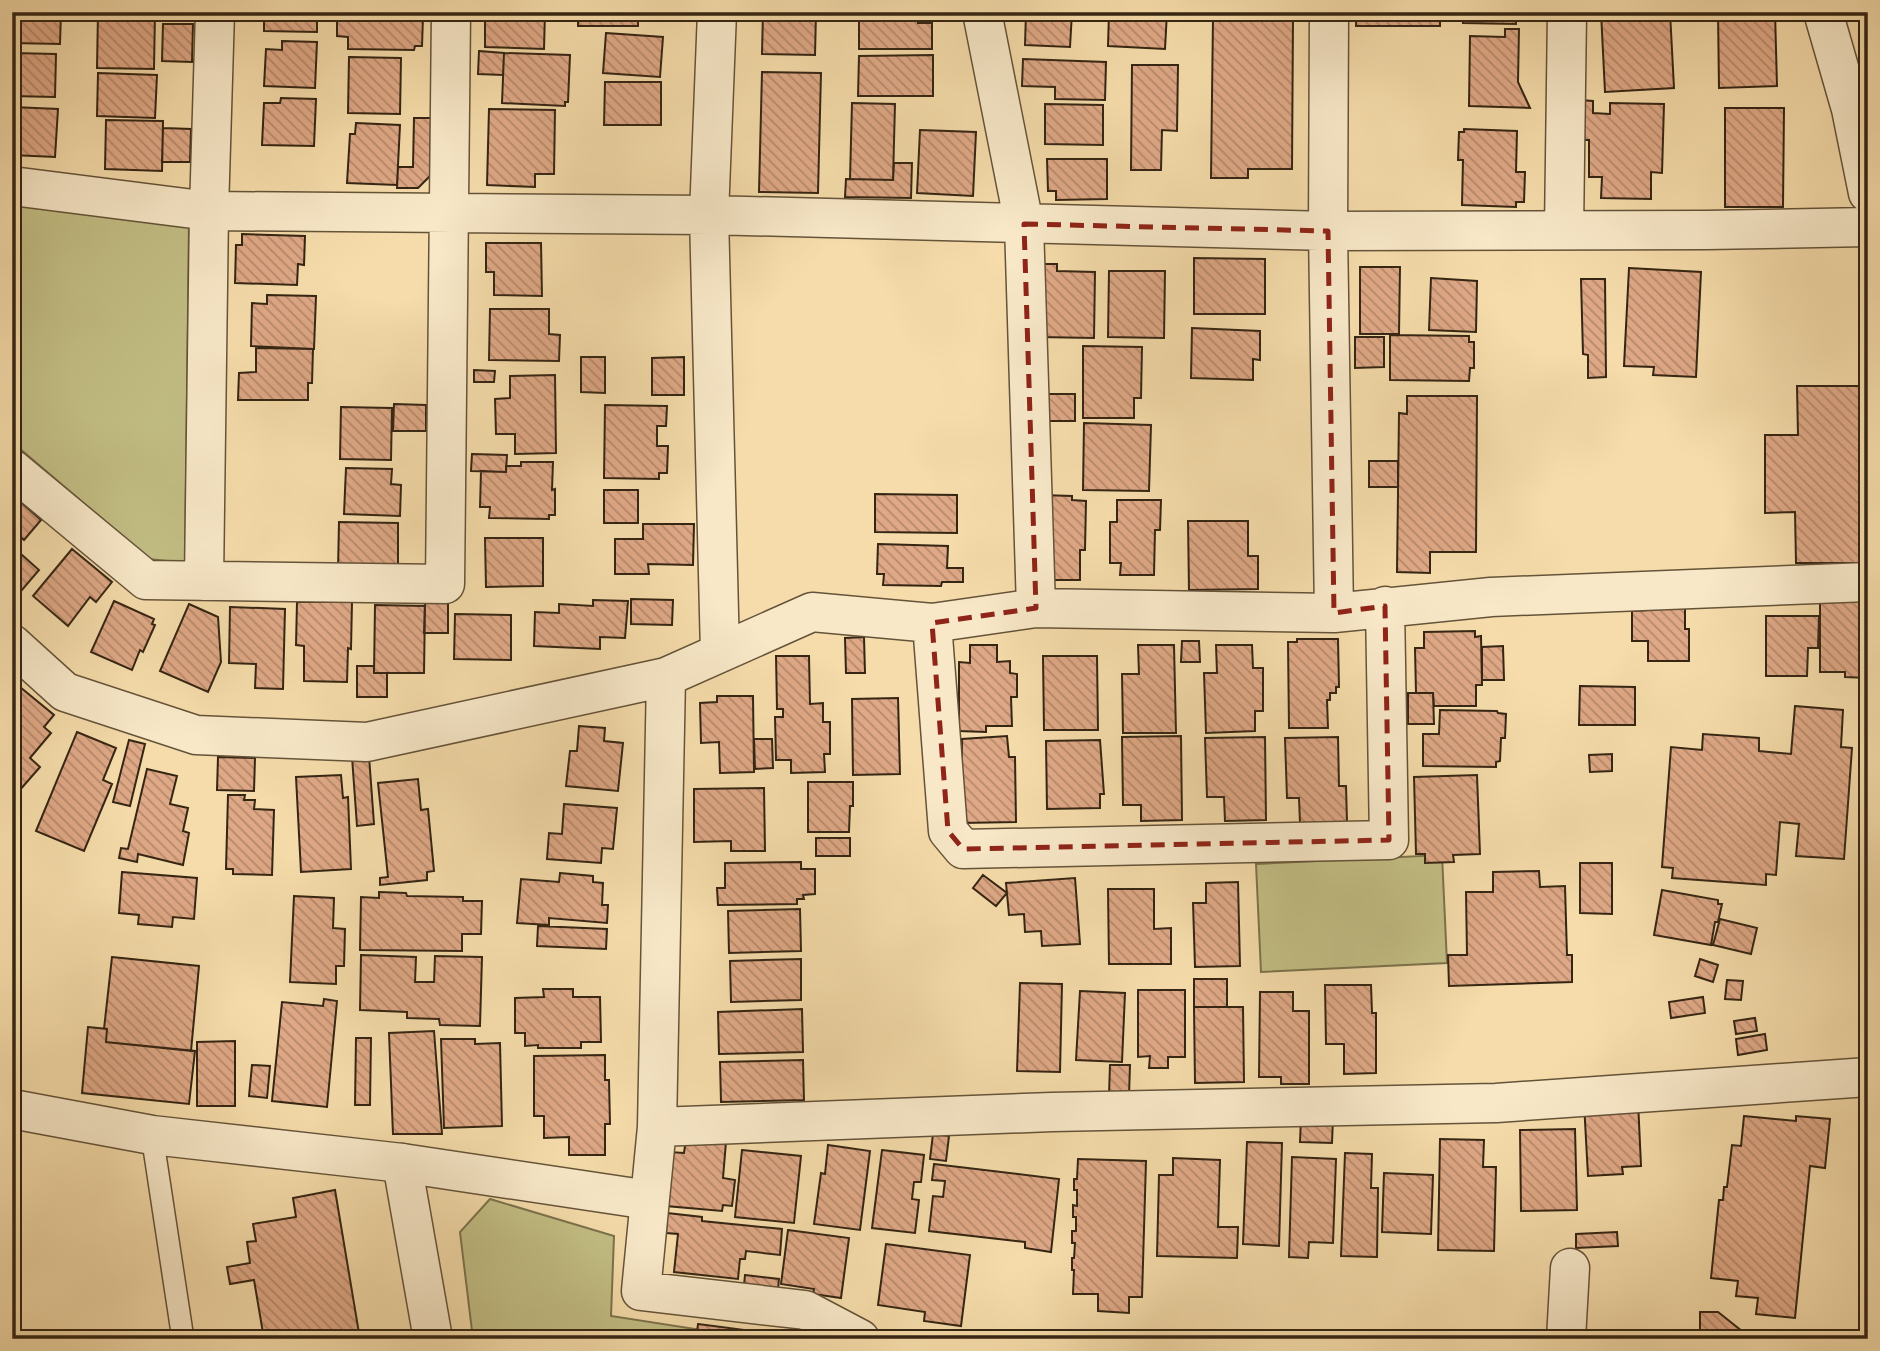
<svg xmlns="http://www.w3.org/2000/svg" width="1880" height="1351" font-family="'IM FELL DW Pica',serif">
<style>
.green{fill:#c2be84;stroke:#7c724c;stroke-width:2}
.building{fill:url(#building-back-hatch);stroke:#352513;stroke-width:2}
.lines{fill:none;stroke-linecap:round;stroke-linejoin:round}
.service-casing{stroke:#655339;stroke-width:24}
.minor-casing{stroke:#655339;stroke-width:41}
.tertiary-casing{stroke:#655339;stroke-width:41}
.service{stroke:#f8e8c8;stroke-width:21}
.minor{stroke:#f8e8c8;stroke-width:38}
.tertiary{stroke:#f8e8c8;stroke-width:38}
.marked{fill:none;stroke:#8f2418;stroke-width:5;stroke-dasharray:14 9;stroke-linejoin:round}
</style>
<defs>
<pattern id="building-back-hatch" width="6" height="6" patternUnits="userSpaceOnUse" patternTransform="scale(1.75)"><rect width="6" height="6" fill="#dfa886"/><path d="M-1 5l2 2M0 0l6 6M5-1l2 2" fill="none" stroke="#b6896c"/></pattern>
</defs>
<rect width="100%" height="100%" fill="#f5dcaa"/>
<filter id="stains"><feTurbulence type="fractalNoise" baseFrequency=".00286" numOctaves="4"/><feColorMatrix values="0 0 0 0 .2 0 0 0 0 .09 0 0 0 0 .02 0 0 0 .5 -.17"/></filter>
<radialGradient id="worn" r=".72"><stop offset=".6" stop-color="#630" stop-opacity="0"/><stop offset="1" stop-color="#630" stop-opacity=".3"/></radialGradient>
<path class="green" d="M12,201L189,220L185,563L149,559L12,442Z
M1442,855L1447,963L1261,972L1256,864Z
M490,1199L614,1236L611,1316L759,1339H473L460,1232Z"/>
<path class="building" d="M12,12H61L60,44L12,43Z
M98,12H155L154,69L97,68Z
M264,12H317V32L264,31Z
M345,12H398V17H423L422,46H415L414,50L348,49V37L337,36V13Z
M485,12H545L544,49L485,47Z
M578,12H638V26H578Z
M763,12H816L815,55L762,54Z
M859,12H918V23H932V49H859Z
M1026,12H1072L1070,47L1025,45Z
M1109,12H1167L1165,49L1108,46Z
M1356,12H1440V26H1356Z
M1464,12H1516V24L1463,23Z
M1582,12H1599V19H1582Z
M1601,12H1670L1674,88L1605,92Z
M1718,12H1775L1777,86L1719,88Z
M1213,17L1293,18L1292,169H1248V178H1211Z
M163,24H193L192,62L162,61Z
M1505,29H1519L1518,82L1530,108L1469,106L1470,36L1505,37Z
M606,33L663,37L660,77L603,73Z
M282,41L317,42L315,88L264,86L266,49L282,50Z
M479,51L504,53L503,75L478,74Z
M12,53L56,54L55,97L12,96Z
M504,53L570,55L568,102H565V106L502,103Z
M933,55V96H858L859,56Z
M349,57L401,58L400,114L348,113Z
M1023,59L1106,62L1105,100L1055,99V87L1022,86Z
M1132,65H1178L1177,131L1162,130L1161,170H1131Z
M762,72L821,73L818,193L759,192Z
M98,73L157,75L155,118L97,116Z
M605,82H661V125H604Z
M281,98L316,99L314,146L262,145L264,103H280Z
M1580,100L1593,101V113L1610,114V103L1664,104L1662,173L1651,172V199L1601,198L1602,177H1589V140H1579Z
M852,103L895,104L893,180L850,179Z
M1045,104L1103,105V145L1045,144Z
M12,107L58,109L55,157L12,155Z
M1725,108H1784L1783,207H1725Z
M489,109L555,110L554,174H535V187L487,185Z
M414,118H431L430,176L418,188H397L398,167H413Z
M106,120L163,121L162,171L105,169Z
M356,123L400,125L397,185L347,183L350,134H355Z
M163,128L191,129L190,162H162Z
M1464,129L1517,131L1516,172H1525L1524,202H1516V207L1462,205L1463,160H1458L1459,132H1464Z
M920,130L976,132L973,196L917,193Z
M1047,159H1107V199L1056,200V191H1048Z
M894,163H912L911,198L845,197L846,179L893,180Z
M242,234L305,236L304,265L298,264L297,285L235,283L236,245H242Z
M486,243H541L542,296L494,295V272H486Z
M1194,258L1265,259V314H1194Z
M1040,264H1057V271L1095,272L1094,338L1039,337Z
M1360,267H1400L1399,334H1360Z
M1629,268L1701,272L1696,377L1653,375L1654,367L1624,366Z
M1109,271H1165L1164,338L1108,337Z
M1431,278L1477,281L1476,332L1429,330Z
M1581,279H1605L1606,377L1588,378V355L1583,354Z
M267,295L316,296L314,349L251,346L252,303L267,304Z
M490,309H549V334L560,335L559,361L489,360Z
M1192,328L1260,331V360L1253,359V380L1191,378Z
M1390,335L1469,336V342H1474V368H1470L1469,381L1390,380Z
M1355,337H1384V367L1355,368Z
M1083,346L1142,347L1141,398H1134V418H1083Z
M256,348L313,349L312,383H308V400H238L239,373L256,372Z
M581,357H605V393L581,392Z
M684,357V395H652V358Z
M474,370L495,371L494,382H474Z
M555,375L556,453L515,454V434H496L495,399L510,398V376Z
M1797,386H1868V563H1796L1795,512L1765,513V435H1798Z
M1048,394H1075V421H1048Z
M1407,396H1477L1476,552H1430V573L1397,572L1399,413L1407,414Z
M394,404L426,405V431H393Z
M605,405L667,406L666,426H657V446H668L667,473H659V479L604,478Z
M341,407L392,408L391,460L340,459Z
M1084,423L1151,425L1149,491L1083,490Z
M472,454L507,455L506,472L471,471Z
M1369,461H1398V487H1369Z
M521,462H553L552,490L555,489V515H549V519L489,518L490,507H480L481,471L506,472V466H521Z
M346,468L392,469L391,484L401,485L400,516L344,514Z
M604,490H638V523H604Z
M12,494L41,520L24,540L15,532L12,535Z
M875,494L957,495V533L875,532Z
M1041,495L1072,496V500L1086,501L1085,550H1080V580H1046Z
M1117,500H1161L1160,530H1155L1154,575H1120L1121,563H1110V522H1117Z
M1188,521H1248V556H1258V589L1189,590Z
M339,522L398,523V570H338Z
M643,524H694L693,565L648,564L649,574H615V539H643Z
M485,538H543V586L486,587Z
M878,544L948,546L947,568H963V582H942L941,586L883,585L884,574H877Z
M12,546L39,570L16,597L12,594Z
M72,549L112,582L96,602L90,597L68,626L33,596Z
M1820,595L1868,596V678L1845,677V672H1820Z
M631,599L673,600L672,625L631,624Z
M425,600H448V633H424Z
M593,600L628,601L625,638L600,637V649L534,646L535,612L559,613V604L593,606Z
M114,601L154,619L152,624L155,625L143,652L140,650L132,670L91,652Z
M297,602H352L351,649L348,648L347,682L304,681V646L296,645Z
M189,604L218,617L221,662L208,692L160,671Z
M375,605L425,606L424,673H374Z
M230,607L285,609L283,689L255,688L256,664L229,663Z
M1648,607H1685V629H1689V661H1648V641H1632V611L1648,610Z
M455,614L511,615V660L454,659Z
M1766,616H1819L1818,648H1808L1807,676H1766Z
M1475,631V637L1481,636L1482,685H1476V706H1434L1433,693H1416L1415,648H1424V632Z
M864,637L865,673H846L845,638Z
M1297,639H1338L1339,687H1336V693H1330V700H1327L1328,728H1289L1288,642H1297Z
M1182,641H1199L1200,662H1181Z
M970,645H997V662L1010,661V673L1017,674V697H1011L1012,726H986V732L959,731V662L970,663Z
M1138,645H1174L1176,733H1123L1122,674H1139Z
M1216,645H1252L1253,668H1263V711H1255V731L1206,733L1204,673H1217Z
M1503,646L1504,680H1482V647Z
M776,656H809L810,704L823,703V722H830V754H824L825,772L791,773V760H776L775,717H783V709H777Z
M1043,656H1097L1098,730H1044Z
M357,666H374V673H387V697H357Z
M1580,686L1635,687V725H1579Z
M20,687L54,715L44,727L51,733L30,758L40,767L12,799V696Z
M1408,693H1433L1434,724H1408Z
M717,696H753L754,772L720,773L719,742L701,743L700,703L717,702Z
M898,698L900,774L853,775L852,699Z
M1795,706L1843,710L1841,747L1852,748L1844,859L1796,856L1799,824L1780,822L1776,875L1766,874V885L1672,878L1673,868L1662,867L1671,747L1702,750L1703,734L1759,738V751L1791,754Z
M1440,710L1497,711L1498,713L1506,714L1505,738H1501L1500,761L1496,762V767L1423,766V734H1439Z
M579,726L605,728L604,741L623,743L618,791L566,786L570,751H577Z
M77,732L116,748L103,780L112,784L84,851L36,831Z
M1007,736L1009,757H1015L1016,822L961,823L962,739Z
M1181,736L1182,820L1141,821V805H1123L1122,737Z
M1265,737L1266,820L1225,821L1224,797H1207L1205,738Z
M1338,737L1339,786H1346L1347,822L1300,823L1299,798H1287L1285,738Z
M754,739H772L773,768L755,769Z
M129,740L145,744L130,806L113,802Z
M1100,740L1104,794H1100V808L1047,809L1046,741Z
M1612,754V771L1590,772L1589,755Z
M369,756L374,824L357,826L352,757Z
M218,757L255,758L254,791L217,790Z
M147,769L177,776L170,804L188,808L183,831L189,833L183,865L138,854L137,862L119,858L121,848L128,849Z
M341,775L343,798L348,797L351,869L301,872L296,777Z
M1477,775L1480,854L1453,855L1454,862L1425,863V854H1416L1414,777Z
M418,779L421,810L428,809L434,871L427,872V880L380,885V878L388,877L378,783Z
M808,782H853V806H850L849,832H808Z
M764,788L765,851H731V841L694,842V789Z
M228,795H245L244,800H255L254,809L274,810L272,875L233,874V869H226Z
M564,804L617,808L613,849L602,848L601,863L547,859L549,833L562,834Z
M816,838H850V856H816Z
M801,862V869H815V894L803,895L804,899H797V904L718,905L717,888H725V863Z
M1580,863H1612V914L1580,913Z
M1539,871L1540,887L1565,886L1567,955H1572V982L1449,986L1448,955H1467L1466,892H1493V872Z
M122,872L197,878L194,919L173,917L172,927L138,924L139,915L119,913Z
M560,873L593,876V882L603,883L602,905H608L607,923L549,918V925L517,923L521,879L559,882Z
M983,875L1007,893L996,906L973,888Z
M1075,878L1080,944L1042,946L1041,931L1025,932L1024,914L1009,915L1006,883Z
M1238,882L1240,966L1195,967L1193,903H1206V883Z
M1108,889H1154V929L1171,928V964H1109Z
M1662,890L1718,900V904H1722L1718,922H1715L1711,945L1654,935Z
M379,892L406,893L407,896L463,897V901H482L481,934H462V951L360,950L361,897L379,898Z
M294,896L334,898L333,928L345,929L344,966H336V984L290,982Z
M800,909L801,951L729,953L728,911Z
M1720,919L1757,928L1751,954L1713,945Z
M538,926L607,929L606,949L537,946Z
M361,955L416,957L415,982H434L435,956L482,957L480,1026L440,1025L439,1019L407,1018V1012L360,1010Z
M112,957L199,966L191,1051L106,1042L107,1029H104Z
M801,959V1000L731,1002L730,961Z
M1700,959L1718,965L1713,982L1695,976Z
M1194,979H1227V1007H1194Z
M1727,980L1743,981L1741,1000L1725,999Z
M1020,983L1062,984L1060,1072L1017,1071Z
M1325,985H1371L1372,1013H1376V1073L1344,1074V1044H1326Z
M543,989H573V997H600L601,1042H581V1048H538V1045L525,1046V1033H515V998L544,997Z
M1138,990H1185V1057H1168V1068H1149L1150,1056L1138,1057Z
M1080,991L1125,993L1122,1062L1076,1060Z
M1260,992H1293V1011H1309V1084H1281V1077H1259Z
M1703,997L1705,1013L1671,1018L1669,1002Z
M324,999L337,1001L327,1107L272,1101L282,1002L323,1006Z
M1194,1007H1243L1244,1082L1195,1083Z
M802,1009L803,1052L719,1054L718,1012Z
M1755,1018L1757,1031L1736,1034L1734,1021Z
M88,1027L107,1029L106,1042L195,1051L189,1104L82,1093Z
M434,1031L442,1134H393L389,1033Z
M1765,1034L1767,1050L1738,1055L1736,1039Z
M356,1038H371L370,1105H355Z
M441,1039H475V1044L500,1043L502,1126L444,1128Z
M235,1041V1106H197V1042Z
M605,1055V1080H609L610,1124H605V1155H569V1137L544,1138V1116H534V1056Z
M803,1060L804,1100L721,1102L720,1062Z
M252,1065L270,1066L267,1098L249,1096Z
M1110,1065H1130L1129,1096L1109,1095Z
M1638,1101L1641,1166L1622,1167L1623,1174L1588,1176L1584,1103Z
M1744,1116L1796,1121V1116L1830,1119L1825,1168L1810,1166L1795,1318L1756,1314L1758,1298L1736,1296L1738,1281L1711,1278L1719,1200H1723L1724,1187H1727L1732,1145L1741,1146Z
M1301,1117L1333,1118L1332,1143L1300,1142Z
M1575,1129L1577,1210L1521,1211L1520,1130Z
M933,1134L949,1136L946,1161L930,1159Z
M686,1139L726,1142L723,1178L735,1180L732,1206L723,1205L722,1211L666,1206L670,1152L684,1153Z
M1440,1139L1484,1140L1483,1167H1496L1494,1251L1438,1250Z
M1247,1142L1282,1143L1279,1246L1243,1244Z
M828,1145L870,1151L860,1230L814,1224L821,1173L825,1174Z
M742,1150L801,1156L794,1223L735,1217Z
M882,1150L924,1155L921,1182H914L912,1199L919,1200L915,1233L872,1228Z
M1345,1153L1372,1154L1371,1188H1378L1377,1257L1341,1256Z
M1292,1157L1336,1159L1333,1243L1309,1242L1308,1258L1289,1257Z
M1173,1158L1220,1160L1218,1227H1238L1237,1258L1157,1256L1159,1175H1173Z
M1078,1159L1146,1161L1142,1297H1129V1313L1098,1311V1294H1073L1074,1270H1072V1258H1074L1075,1243H1072V1231H1076V1217H1073V1205L1077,1206V1190H1074V1179H1077Z
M934,1164L1059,1179L1051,1252L1025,1248V1242L929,1231L933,1196L943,1197L945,1181L932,1180Z
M1384,1173L1433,1175L1431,1234L1382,1232Z
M335,1190L360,1339H264L254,1280L230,1284L227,1267L250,1263L247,1242L256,1241L253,1224L296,1217L293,1198Z
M667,1213L702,1217V1221L782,1229L780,1255L746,1251L745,1259H740L738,1279L674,1272L678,1234L666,1233Z
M788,1230L849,1238L841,1298L813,1294L814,1289L781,1284Z
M1617,1232L1618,1246L1576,1248V1234Z
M886,1244L970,1255L961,1326L924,1321L925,1312L878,1305Z
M745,1275L779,1279L778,1289L744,1285Z
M12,1288L21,1339H12Z
M1700,1312H1718L1752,1339H1700Z
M698,1324L745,1330L744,1339H696Z
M250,1332L251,1339H204Z
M1660,1332H1691V1339H1660Z"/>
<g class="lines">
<g class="service-casing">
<path id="service" d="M152,1135L183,1339"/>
</g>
<g class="minor-casing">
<path id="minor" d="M717,12L709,215L720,653
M982,12L1024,224L1036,608
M1329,12L1328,231L1334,613
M1823,12L1851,109L1868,193
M12,186L209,211L709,215L1328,231L1706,230L1868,227
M1564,230L1567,12
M12,469L146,580L445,584L451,12
M204,581L209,211L215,12
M932,623L948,831L963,849L1389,840L1385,606
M12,644L65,692L196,735L367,742L666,677L812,612L932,623L1036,608L1334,613L1491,597L1868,582
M666,677L657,1127L641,1291L805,1310L860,1339
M12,1109L152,1135L402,1163L649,1200
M657,1127L1052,1112L1496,1103L1868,1077
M1566,1339L1570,1268"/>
</g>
<g class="tertiary-casing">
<path id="tertiary" d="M402,1163L433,1339"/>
</g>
<use href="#service" class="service"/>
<use href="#minor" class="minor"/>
<use href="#tertiary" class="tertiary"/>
</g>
<path class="marked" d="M1024,224L1328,231L1334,613L1385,606L1389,840L963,849L948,831L932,623L1036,608Z"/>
<rect width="1880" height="1351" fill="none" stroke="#f5dcaa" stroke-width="42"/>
<rect x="14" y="14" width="1852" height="1323" fill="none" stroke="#352513" stroke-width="3.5"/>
<rect x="21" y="21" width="1838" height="1309" fill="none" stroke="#352513" stroke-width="2"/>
<rect width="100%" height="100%" filter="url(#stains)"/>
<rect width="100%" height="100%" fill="url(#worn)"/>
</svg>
